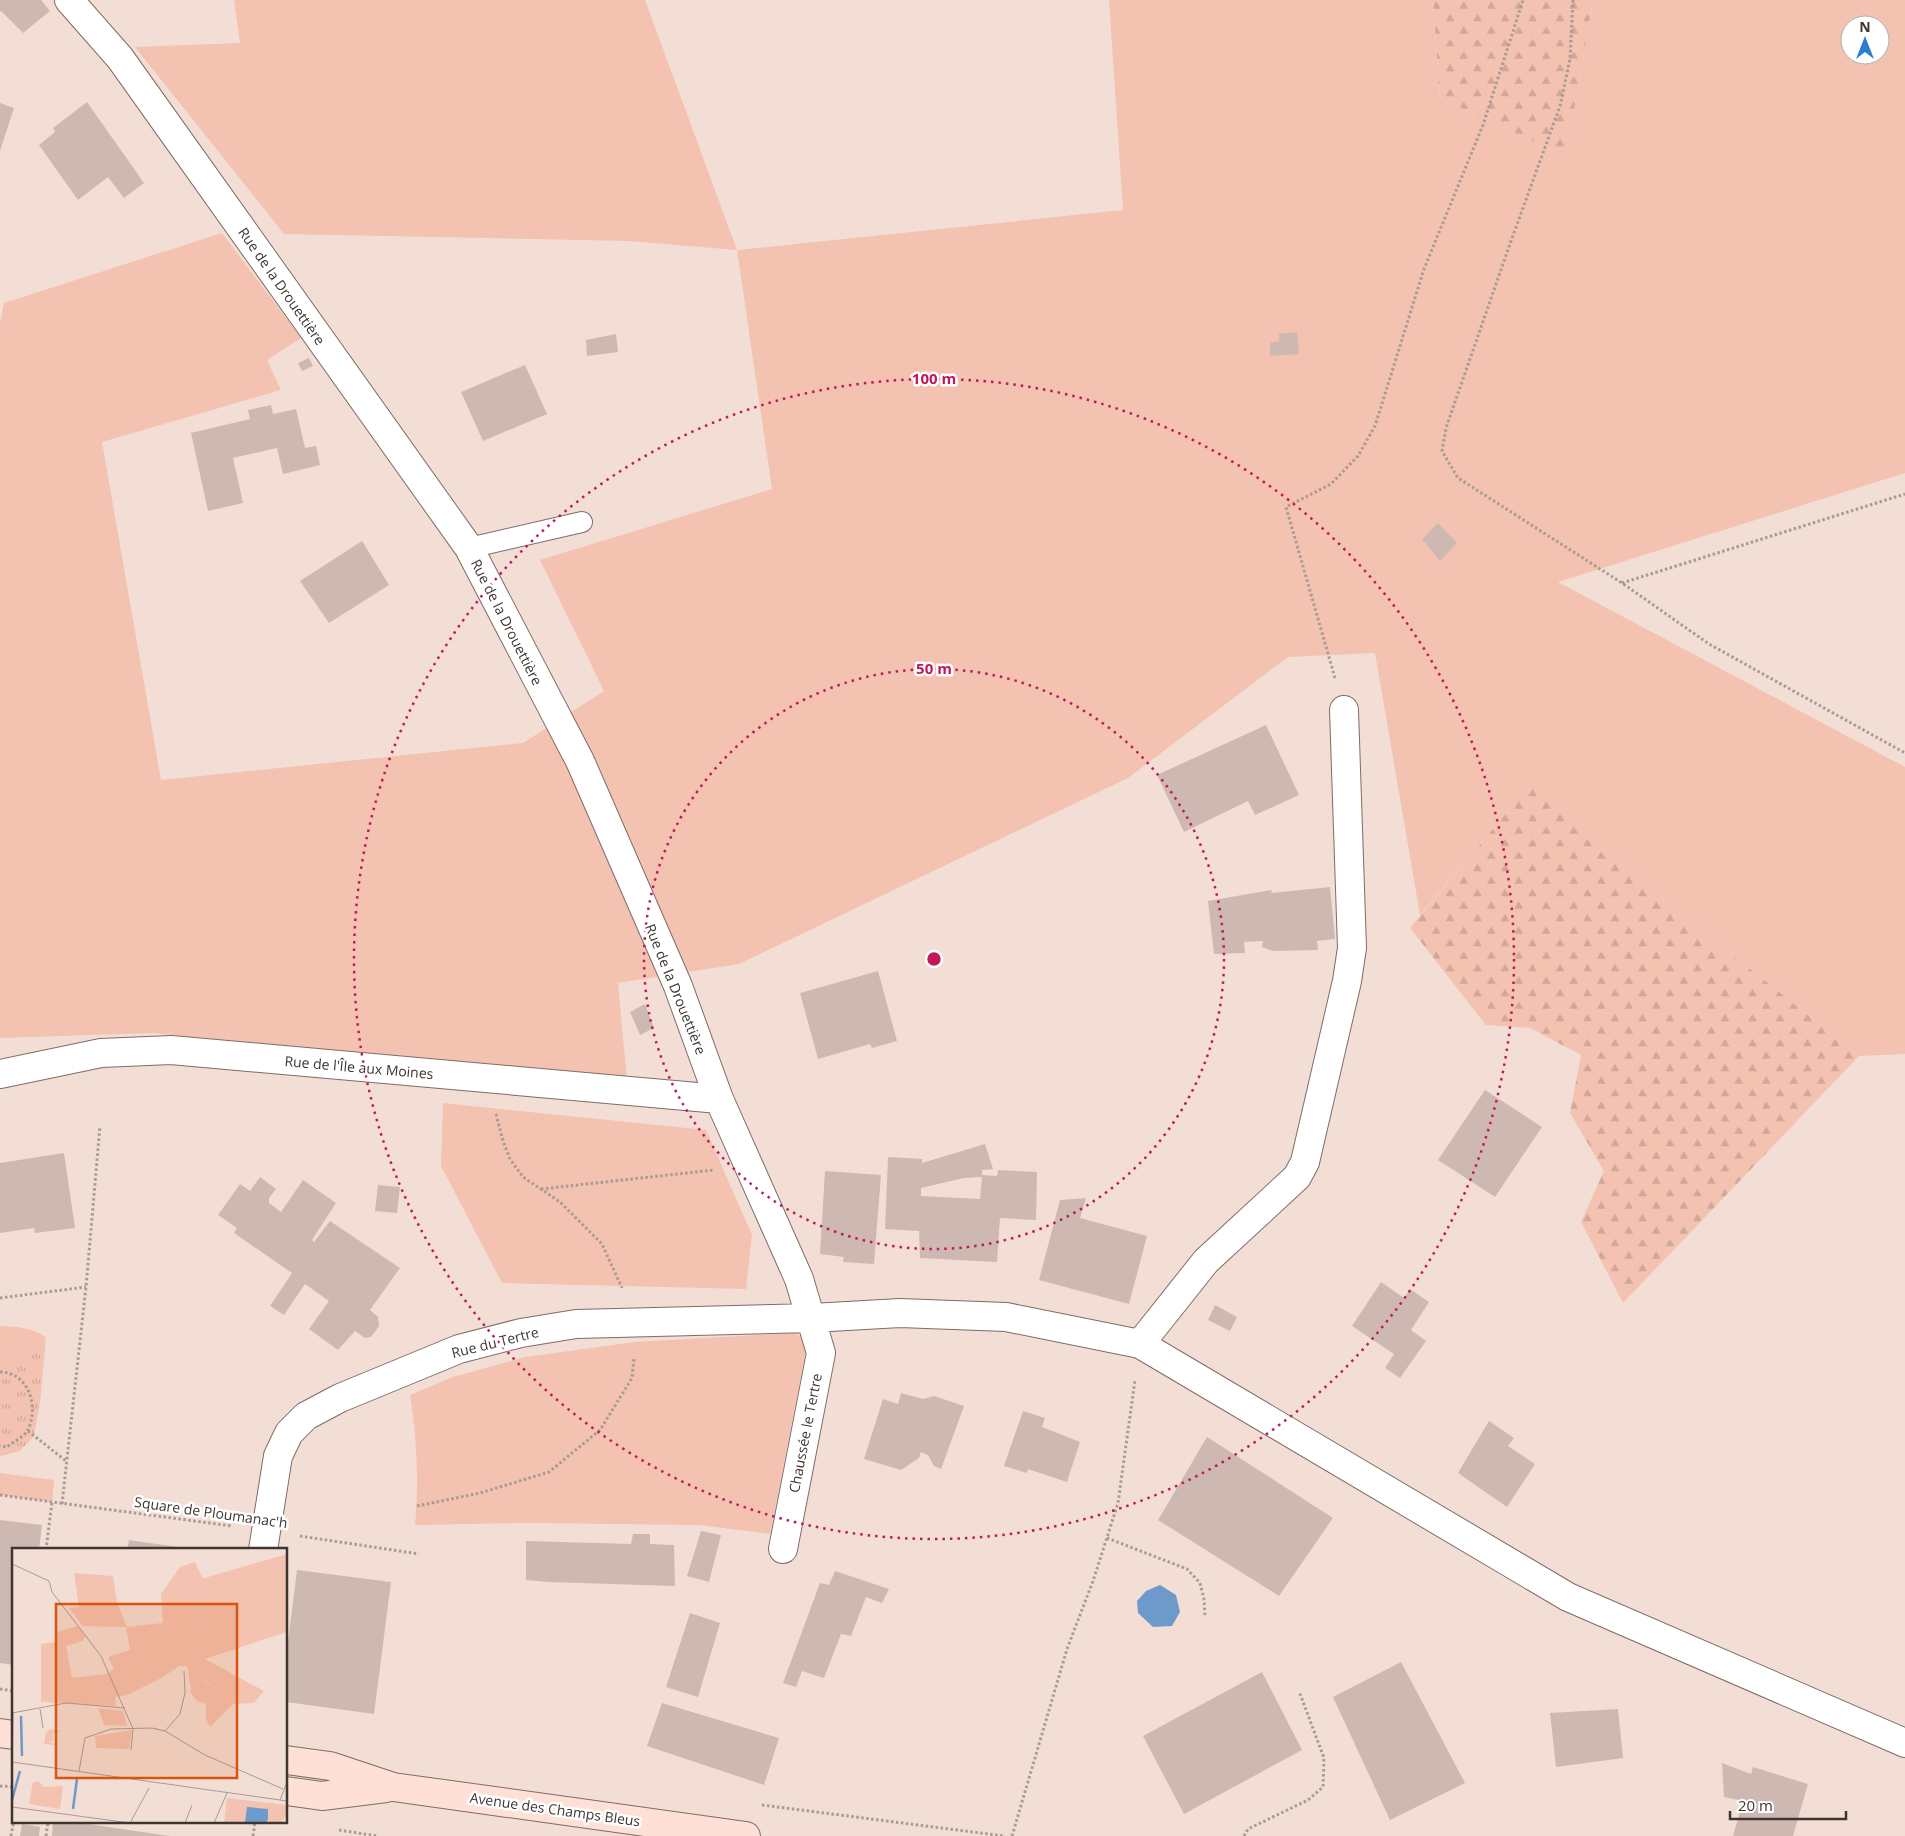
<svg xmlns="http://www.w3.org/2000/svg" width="1905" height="1836" font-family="'Open Sans',sans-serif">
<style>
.grass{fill:#f3c2b1;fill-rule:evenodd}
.forest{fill:url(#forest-firs)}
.park{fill:url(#park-tufts)}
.water{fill:#6e9acb}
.building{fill:#ceb9b2;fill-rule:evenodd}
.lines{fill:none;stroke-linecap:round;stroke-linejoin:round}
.service-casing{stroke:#7e6c65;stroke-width:22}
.minor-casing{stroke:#7e6c65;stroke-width:30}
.secondary-casing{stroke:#7e6c65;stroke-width:30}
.path{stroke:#aa9a94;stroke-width:3;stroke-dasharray:2.5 2.5;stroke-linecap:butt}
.service{stroke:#fff;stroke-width:20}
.minor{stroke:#fff;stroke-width:28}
.secondary{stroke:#fee0d6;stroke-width:28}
.ring{fill:none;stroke:#c2185b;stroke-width:2.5;stroke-dasharray:2.5 5}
.labels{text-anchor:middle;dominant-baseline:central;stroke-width:5;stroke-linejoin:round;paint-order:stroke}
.street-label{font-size:14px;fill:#3d3532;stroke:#fff}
.inset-river{fill:none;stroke:#6e9acb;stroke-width:2.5}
.inset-road{fill:none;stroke:#aa9a94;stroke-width:1}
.view{fill:#d75510;fill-opacity:0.15;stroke:#d75510;stroke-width:2.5}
.inset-edge{fill:none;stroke:#3d3532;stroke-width:2.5}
.centre{fill:#c2185b;stroke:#fff;stroke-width:2.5}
.ring-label{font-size:15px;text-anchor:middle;font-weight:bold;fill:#c2185b;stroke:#fff;stroke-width:5;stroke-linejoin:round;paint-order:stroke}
</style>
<defs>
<pattern id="forest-firs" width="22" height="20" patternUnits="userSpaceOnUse" patternTransform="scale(1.25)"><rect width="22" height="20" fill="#f3c2b1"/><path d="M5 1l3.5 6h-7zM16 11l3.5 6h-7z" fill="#d1a799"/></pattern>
<pattern id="park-tufts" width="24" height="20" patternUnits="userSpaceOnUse" patternTransform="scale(1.25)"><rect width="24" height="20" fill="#f3c2b1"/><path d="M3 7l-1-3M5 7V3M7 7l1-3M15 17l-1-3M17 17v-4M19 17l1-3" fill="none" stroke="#d1a799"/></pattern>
</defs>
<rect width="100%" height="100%" fill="#f3ded6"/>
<path class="grass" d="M234,0H645L737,250L1123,210L1109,0H1433L1440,98L1566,157L1593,0H1905V473L1558,582L1905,767V1054L1859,1056L1617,862L1529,787L1420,915L1375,653L1288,657L1128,778L739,964L618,983L627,1080L152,1033L0,1038V323L4,303L222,233L301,338L267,360L281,390L102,442L161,780L523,743L604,691L540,560L772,489L737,250L629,241L284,234L135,47L240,43ZM1850,25H1880V55H1850Z
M443,1103L706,1130L752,1235L746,1289L502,1283L441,1166Z
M0,1326C16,1327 34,1327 46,1338L0,1363Z
M797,1333L807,1345L770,1534L700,1525L529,1523L415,1525C419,1482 417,1437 410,1395L453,1377L525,1357L635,1342Z
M0,1473L54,1480L52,1502L0,1495Z"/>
<path class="forest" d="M1433,0H1593L1566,157L1440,98Z
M1529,786L1617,862L1859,1056L1623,1303L1581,1222L1604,1171L1570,1113L1581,1055L1530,1028L1486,1025L1410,928Z"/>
<path class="park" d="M46,1338L40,1402L34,1436L20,1451L0,1456V1363Z"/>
<path class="water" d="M1160,1585L1176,1595L1180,1612L1172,1626L1153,1627L1138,1613L1137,1601L1146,1591Z"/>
<path class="building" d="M0,0H41L50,11L23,33L1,11L0,12Z
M87,102L144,183L124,198L108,177L78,200L39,145L55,132L53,128Z
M0,103L14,108L0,151Z
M1297,332L1299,354L1270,356V343L1279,341V334Z
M616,334L618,352L587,356L586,340Z
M309,358L313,366L302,371L298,363Z
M525,365L547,414L483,441L461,392Z
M271,405L273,414L296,409L305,448L316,446L320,465L283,474L277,448L233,458L243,503L208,511L191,433L250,419L248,410Z
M1438,523L1457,543L1440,561L1422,539Z
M362,541L389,585L329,623L300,581Z
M1266,725L1299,795L1255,815L1248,801L1184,832L1157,775Z
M1330,887L1335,939L1317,941L1318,950L1273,951L1262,947L1263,941L1244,942L1245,953L1214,954L1208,901L1271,890L1272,893Z
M878,971L897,1041L872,1048L870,1044L818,1059L800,993Z
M645,1004L654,1028L640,1035L630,1012Z
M1485,1090L1542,1127L1495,1197L1438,1160Z
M985,1144L993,1169L982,1170V1175L997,1176L998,1170L1037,1172L1036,1220L1000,1218L997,1262L920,1258L919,1231L885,1229L888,1157L922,1159V1163ZM982,1177L980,1199L921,1196V1188L964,1178Z
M64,1153L75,1228L35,1233L34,1228L0,1233V1163Z
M825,1171L881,1175L874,1264L843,1262L844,1257L820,1254Z
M260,1177L276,1189L269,1198V1203L281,1212L303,1180L336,1203L312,1240L314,1242L330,1221L400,1268L370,1310L378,1317L379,1326L371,1337L365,1338L355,1331L338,1350L309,1329L329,1301L305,1284L284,1315L270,1306L292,1273L234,1233L237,1228L218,1215L240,1184L250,1191Z
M378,1185L400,1187L397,1213L375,1211Z
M1086,1198L1080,1218L1147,1236L1129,1304L1039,1280L1060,1200Z
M1381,1282L1404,1298L1410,1289L1429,1302L1411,1330L1426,1341L1400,1378L1385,1368L1394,1354L1352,1326Z
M1215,1305L1237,1317L1230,1331L1208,1320Z
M901,1393L923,1399L934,1396L964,1406L941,1469L934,1466L928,1455L921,1452L919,1458L901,1470L864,1459L883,1399L898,1404Z
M1023,1411L1045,1418L1042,1427L1080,1442L1067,1482L1028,1469L1027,1473L1004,1466Z
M1489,1421L1514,1438L1508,1446L1535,1464L1507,1507L1458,1473Z
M1207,1437L1333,1518L1279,1596L1158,1520Z
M0,1520L42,1525L39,1550H14V1665L0,1663Z
M701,1531L721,1535L709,1582L687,1576Z
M633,1534H650V1544L674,1545L675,1586L548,1582L526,1580V1541L631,1544Z
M129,1540L192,1549V1550H127Z
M297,1570L391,1582L374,1714L286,1702V1657Z
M835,1571L889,1589L882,1603L866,1597L851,1636L841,1634L824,1678L802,1671L796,1687L783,1683L820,1583L829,1585Z
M690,1613L720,1623L698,1697L666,1687Z
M1401,1662L1465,1783L1390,1820L1333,1697Z
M1262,1672L1302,1750L1184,1814L1143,1736Z
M662,1703L779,1738L764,1785L647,1746Z
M1618,1709L1623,1758L1556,1767L1550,1713Z
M1722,1763L1751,1774L1753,1767L1808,1784L1793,1836H1733L1743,1801L1724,1797Z
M53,1822H74L170,1836H52Z
M22,1824L40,1827L39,1836H20Z"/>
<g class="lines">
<g class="service-casing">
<path id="service" d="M469,548L582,522"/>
</g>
<g class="minor-casing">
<path id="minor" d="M69,0L120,58L469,548L580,761L678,986L719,1099L799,1279L821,1353L783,1549
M0,1074L101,1053L171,1050L719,1099
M1140,1344L1206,1261L1297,1177L1305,1162L1347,981L1352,948L1344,710
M263,1550L278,1456L289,1433L306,1416L340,1398L459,1349L521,1333L576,1324L812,1318L900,1313L1006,1317L1140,1344L1568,1597L1905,1743"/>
</g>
<g class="secondary-casing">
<path id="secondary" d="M0,1733L14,1735
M286,1760L330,1766L393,1787L746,1836
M286,1791L322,1796L386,1788"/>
</g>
<path class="path" d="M1573,0L1570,59L1560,106L1511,241L1446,428L1442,451L1458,478L1622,583L1709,644L1905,753
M1622,583L1905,494
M1335,678L1286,507L1331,484L1358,456L1375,426L1424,269L1483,125L1523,0
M496,1114L503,1141L510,1159L523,1177L560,1202L602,1244L622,1288
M541,1189L714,1170
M0,1298L86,1287
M0,1372C29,1372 39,1407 28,1430C25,1436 13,1442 7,1447L0,1446
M28,1431L66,1461
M0,1495L232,1526
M62,1504L86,1287L100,1126
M417,1506L480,1493L549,1472L600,1430L632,1378L634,1358
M300,1536L419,1554
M1107,1538L1187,1569L1200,1583L1204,1599L1205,1616
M46,1550L52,1502
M0,1689L14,1691
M0,1786L14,1787
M762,1805L1004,1836
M339,1830L377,1836
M11,1836L14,1819
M46,1836L48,1822
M253,1836L255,1822
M1012,1836L1067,1649L1093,1581L1118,1503L1135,1380
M1244,1836L1248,1829L1308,1800L1323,1787L1324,1758L1299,1691"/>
<use href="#service" class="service"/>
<use href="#minor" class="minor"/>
<use href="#secondary" class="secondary"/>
</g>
<g class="ring">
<circle cx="934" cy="959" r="290"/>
<circle cx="934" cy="959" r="580"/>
</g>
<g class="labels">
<g class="street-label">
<text transform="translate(282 286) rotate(55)">Rue de la Drouettière</text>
<text transform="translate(507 622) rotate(63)">Rue de la Drouettière</text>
<text transform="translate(676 989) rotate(68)">Rue de la Drouettière</text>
<text transform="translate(359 1067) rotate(5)">Rue de l'Île aux Moines</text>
<text transform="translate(495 1342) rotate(-14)">Rue du Tertre</text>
<text transform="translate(805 1433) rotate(-79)">Chaussée le Tertre</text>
<text transform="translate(211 1512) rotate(8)">Square de Ploumanac'h</text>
<text transform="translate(555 1809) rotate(8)">Avenue des Champs Bleus</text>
</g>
</g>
<g transform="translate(12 1548)">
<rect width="275" height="275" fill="#f3ded6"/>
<path d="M275,6V84L193,111L252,143L242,155L221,156L190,130L179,142L175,118H167L151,129L115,147L103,149L104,158L29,154V96L43,94L45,84L66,78L73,88L71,93L54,98L60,130L94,126L102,121L96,109L118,102L114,79L71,78L57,60L67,59L62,25L101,28L105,54L115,79L151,75L149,46L180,49L193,70L196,54L193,35L189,31ZM86,160L111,163L115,178L92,177ZM39,181L49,183L41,186L42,193L37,194L49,198L32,196L34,184ZM120,182L117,201L84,200L83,188ZM21,234H28L31,239L51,238L48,261L17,256Z" fill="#f3c2b1"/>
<path d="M183,14L193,35L196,54L193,70L181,65L180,49L149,46L168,19ZM189,130L221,156L198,179L194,171V156L185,153L178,144Z" fill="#f3c2b1"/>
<path d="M215,250L275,257V267L269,275H212Z" fill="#f3c2b1"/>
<path d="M235,259L256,261V271L254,275L233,274Z" fill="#6e9acb"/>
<path class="inset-river" d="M9,168L10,208M0,252L8,223M61,261L65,231"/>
<path class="inset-road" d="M0,16L37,33L40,44L89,108L121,181L119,202M28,161L31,180M0,165L54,155L113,160M153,183L168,166L173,145L172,123M0,214L275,253M67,223L73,190L99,181L140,180L153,183L193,207L271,241M0,224L1,165M268,252L275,234M0,259L118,275L137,240M173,275L180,257M202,275L215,245"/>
<path class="view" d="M44,56H225V230H44Z"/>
<rect width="275" height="275" class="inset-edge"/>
</g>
<circle cx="934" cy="959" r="8" class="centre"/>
<g class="ring-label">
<text x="934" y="384">100 m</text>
<text x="934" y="674">50 m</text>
</g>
<g transform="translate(1865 40)"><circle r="24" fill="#ffffff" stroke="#b1aead"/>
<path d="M0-4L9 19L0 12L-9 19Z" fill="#2c7dcc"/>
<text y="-8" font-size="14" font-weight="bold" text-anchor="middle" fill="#3d3532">N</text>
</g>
<path d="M1730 1811v8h116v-8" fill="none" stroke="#3d3532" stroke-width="2.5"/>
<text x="1738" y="1811" font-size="15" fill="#3d3532" stroke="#ffffff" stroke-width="4" paint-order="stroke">20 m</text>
</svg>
